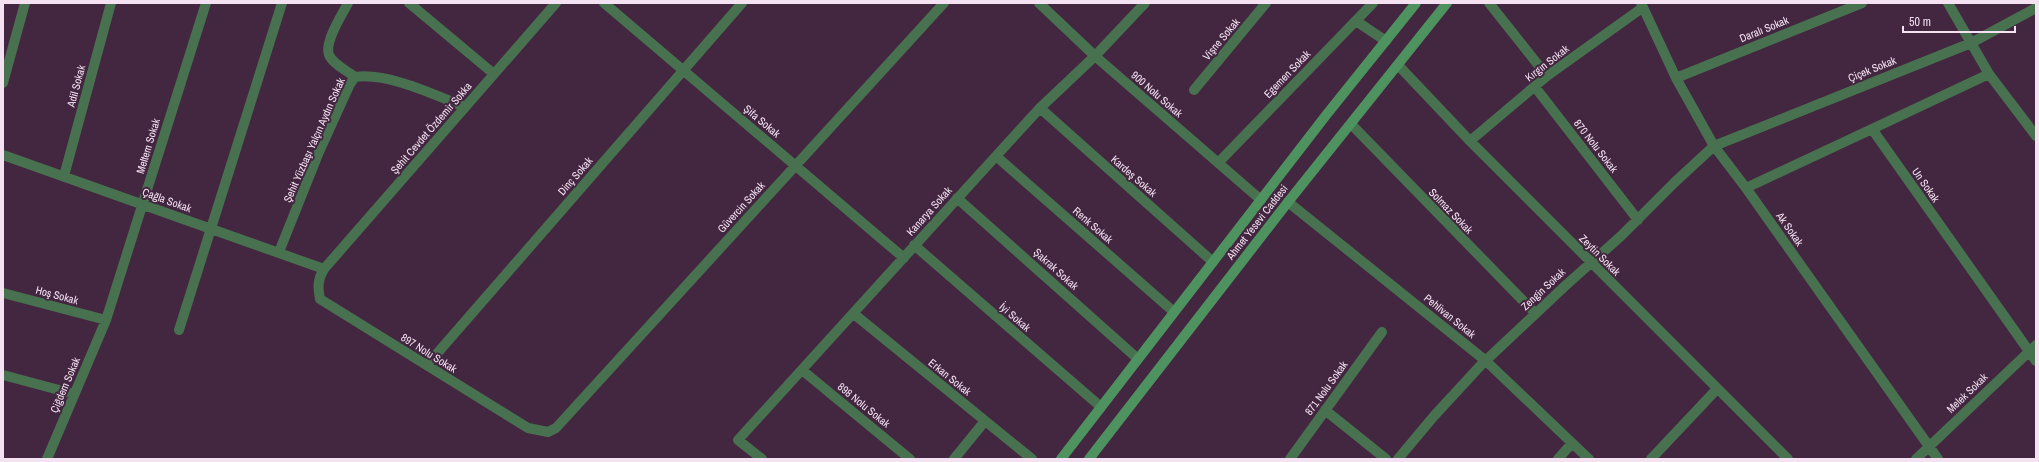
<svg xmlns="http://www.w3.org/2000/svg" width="2039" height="462" font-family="'Archivo Narrow',sans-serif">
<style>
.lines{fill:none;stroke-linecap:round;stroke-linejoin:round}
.minor{stroke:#47714f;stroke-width:10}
.secondary{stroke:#4e935f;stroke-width:10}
.labels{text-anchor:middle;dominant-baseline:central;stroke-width:4;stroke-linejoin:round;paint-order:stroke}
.street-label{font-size:11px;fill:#f4e1f2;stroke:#432640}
</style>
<rect width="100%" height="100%" fill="#432640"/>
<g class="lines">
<path class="minor" d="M409,3L494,74
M556,3L324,269C317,280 318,288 320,299L528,428L548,432L556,428L944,3
M604,3L904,258
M1039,3L1095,56L1261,200
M1489,3L1547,76
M1641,3L1676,78L1714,146L1746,188L1938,459
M1948,3L1989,74L2036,136
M1356,21L1386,41
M1398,65L1470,141L1788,459
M1989,74L1872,129L2036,361
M355,77C387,72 435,95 465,107
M1676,78L1862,3
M3,83L25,3
M1535,87L1638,220
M1194,90L1266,3
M1040,108L1213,262
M1351,124L1535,313
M1470,141L1547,76L1642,8
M3,155L324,269
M996,156L1174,312
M1218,163L1373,3
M64,176L111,3
M1746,188L1872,129
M957,198L1138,359
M1288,202L1486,361L1589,459
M914,245L1101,407
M279,252L319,152L350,84L355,77C347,71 333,64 329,55C324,42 342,15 348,3
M3,293L106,320
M854,314L1032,459
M179,330L282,3
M427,365L742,3
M802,370L910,459
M3,375L74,394
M1325,410L1386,459
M47,459L106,320L206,3
M762,459L738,440L996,156L1040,108L1095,56L1145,3
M954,459L985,421
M1290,459L1382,332
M1398,459L1434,416L1481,365L1565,286L1621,236L1675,182L1714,146L1971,43L2036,8
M1558,459L1572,443
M1651,459L1717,389
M1916,459L2036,345"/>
<path class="secondary" d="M1061,459L1327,114L1416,3
M1089,459L1288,202L1447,3"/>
</g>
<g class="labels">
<g class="street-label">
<text transform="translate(1764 29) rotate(-22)">Daralı Sokak</text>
<text transform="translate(1221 39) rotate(-50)">Vişne Sokak</text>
<text transform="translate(1547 63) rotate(-38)">Kırgın Sokak</text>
<text transform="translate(1872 69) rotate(-22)">Çiçek Sokak</text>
<text transform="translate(1287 74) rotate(-46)">Egemen Sokak</text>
<text transform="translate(76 86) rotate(-75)">Adil Sokak</text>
<text transform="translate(1157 94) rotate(41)">900 Nolu Sokak</text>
<text transform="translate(762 121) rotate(40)">Şifa Sokak</text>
<text transform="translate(431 128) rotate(-49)">Şehit Cevdet Özdemir Sokka</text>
<text transform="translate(314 140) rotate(-66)">Şehit Yüzbaşı Yalçın Aydın Sokak</text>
<text transform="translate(148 146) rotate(-73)">Meltem Sokak</text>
<text transform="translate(1596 146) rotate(52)">870 Nolu Sokak</text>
<text transform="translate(575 176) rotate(-49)">Dinç Sokak</text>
<text transform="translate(1134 176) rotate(41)">Kardeş Sokak</text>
<text transform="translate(1926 185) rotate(55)">Un Sokak</text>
<text transform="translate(167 200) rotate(20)">Çağla Sokak</text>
<text transform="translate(741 207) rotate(-48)">Güvercin Sokak</text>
<text transform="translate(929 211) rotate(-48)">Kanarya Sokak</text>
<text transform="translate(1451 211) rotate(46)">Solmaz Sokak</text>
<text transform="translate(1257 222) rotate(-52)">Ahmet Yesevi Caddesi</text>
<text transform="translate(1093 225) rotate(41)">Renk Sokak</text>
<text transform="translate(1790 229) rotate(55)">Ak Sokak</text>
<text transform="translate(1600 255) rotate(45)">Zeytin Sokak</text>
<text transform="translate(1056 269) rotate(42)">Şakrak Sokak</text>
<text transform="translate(1543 289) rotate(-43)">Zengin Sokak</text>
<text transform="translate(57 295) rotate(15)">Hoş Sokak</text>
<text transform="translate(1450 316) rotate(39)">Pehlivan Sokak</text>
<text transform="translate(1015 317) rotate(41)">İyi Sokak</text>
<text transform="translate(429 353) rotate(32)">897 Nolu Sokak</text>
<text transform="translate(950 377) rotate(39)">Erkan Sokak</text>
<text transform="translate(65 385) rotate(-67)">Çiğdem Sokak</text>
<text transform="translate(1326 388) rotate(-54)">871 Nolu Sokak</text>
<text transform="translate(1967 393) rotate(-44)">Melek Sokak</text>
<text transform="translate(864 405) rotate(39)">898 Nolu Sokak</text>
</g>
</g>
<rect width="2039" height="462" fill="none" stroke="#f4e1f2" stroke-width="8"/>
<path d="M1903 26v6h112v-6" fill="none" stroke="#f4e1f2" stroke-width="2"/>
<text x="1909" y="26" font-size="12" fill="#f4e1f2" stroke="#432640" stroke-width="3" paint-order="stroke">50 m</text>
</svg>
